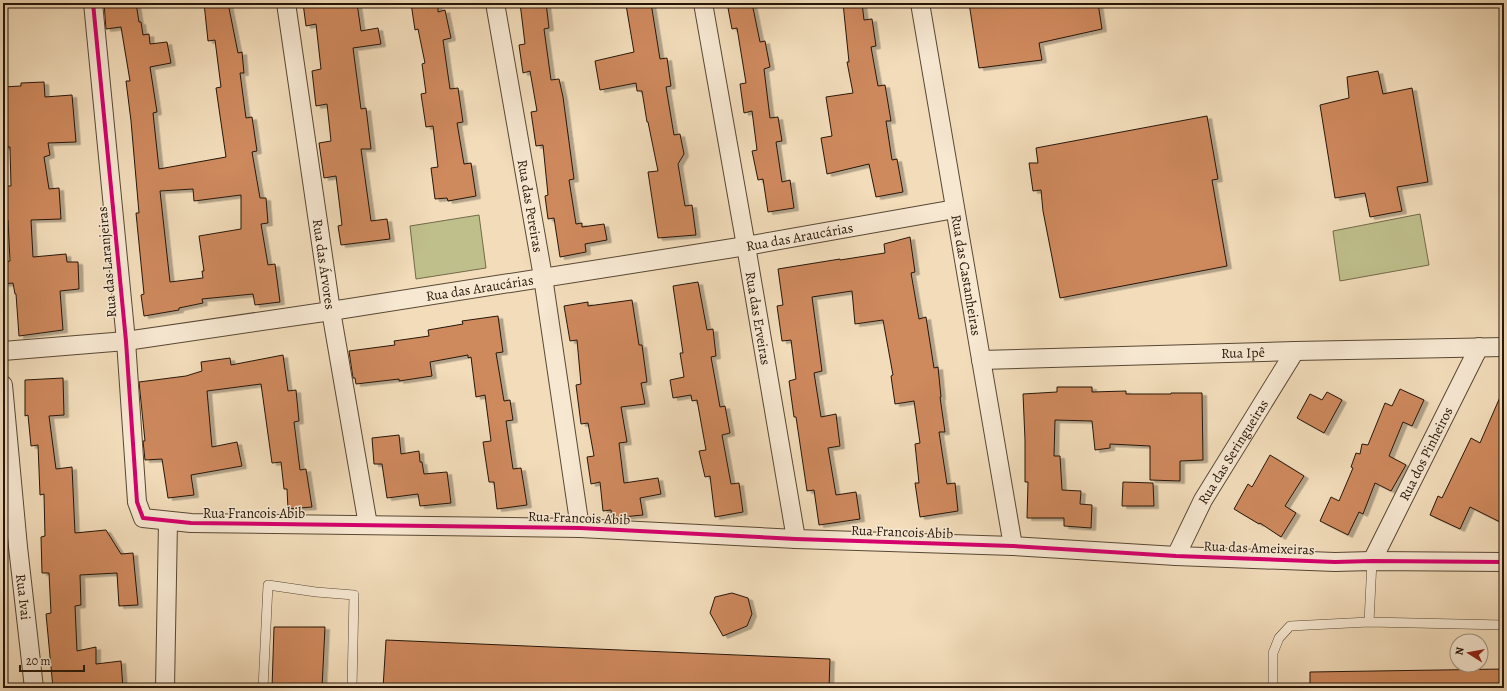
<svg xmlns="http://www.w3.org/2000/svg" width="1507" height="691" font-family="Alegreya,serif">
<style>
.garden{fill:#bfbf8c;stroke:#726a4a}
.building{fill:#ce895d;stroke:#261608;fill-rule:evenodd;filter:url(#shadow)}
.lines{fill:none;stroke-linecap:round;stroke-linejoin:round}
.lane-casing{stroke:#594834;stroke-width:10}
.street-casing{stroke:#594834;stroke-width:20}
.lane{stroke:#f7e8d2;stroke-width:9}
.street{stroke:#f7e8d2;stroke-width:18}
.cycleway-casing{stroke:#f7e8d2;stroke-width:6}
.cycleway{stroke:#d6006c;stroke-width:4}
.labels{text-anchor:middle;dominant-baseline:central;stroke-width:3;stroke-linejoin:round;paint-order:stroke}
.street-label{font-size:14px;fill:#261608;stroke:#f7e8d2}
</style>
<defs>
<filter id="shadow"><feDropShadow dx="4.5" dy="2.5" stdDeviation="0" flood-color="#0004"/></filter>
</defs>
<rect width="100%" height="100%" fill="#f2dcba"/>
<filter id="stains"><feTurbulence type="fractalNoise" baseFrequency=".005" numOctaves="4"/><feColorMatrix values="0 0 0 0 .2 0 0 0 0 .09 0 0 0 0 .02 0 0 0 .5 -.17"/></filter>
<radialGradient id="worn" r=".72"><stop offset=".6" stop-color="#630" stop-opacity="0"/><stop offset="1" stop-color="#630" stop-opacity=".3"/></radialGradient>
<path class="garden" d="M1420,214L1429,265L1340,281L1333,231Z
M479,215L486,268L416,279L410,226Z"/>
<path class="building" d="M104,3H136L139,22H141L143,35L149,34L150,44L167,42L171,63L150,67L157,112L153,113L159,169L226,157L216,88L221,87L215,40L208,41L204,3H228L238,53L242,52L244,73H240L246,118L252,117L257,151L252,152L260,198H266L268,223L261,224L268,265L275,264L280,302L255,305L253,294L202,299L203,303L179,308V310L144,316L141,295L144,294L136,213H139L131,121L126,81H130L121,27L106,29ZM193,189L194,201L241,195V229L199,236L204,271H202L203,278L170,282L160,191Z
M303,3H357L361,31L378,28L381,44L353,48L361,109L366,108L371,149H361L371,221L387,219L390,239L341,245L338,226L342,225L336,176L324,178L319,143L331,141L327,104L316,106L312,71L321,69L316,24L306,26Z
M411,3H438V12L445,10L451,38L443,40L450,89L458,88L463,122L457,123L464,164L471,163L476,196L448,201L447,198L435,199L431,168L438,167L433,126L426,127L421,94L426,93L422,64L425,63L418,29L415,30Z
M520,3H546L549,28L544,29L551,80L559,79L563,97L574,179L569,180L576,224L582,223V227L604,224L607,240L585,244L586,252L560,257L554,218L548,219L545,196L548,195L543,145L536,146L531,112L537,111L530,71L523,73L519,45L525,44Z
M636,3H651L660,59L667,58L671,86L666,87L674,135L680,134L684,154L678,164L685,206L692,205L696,235L658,238L648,172L658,171L648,122H647L642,91H637L636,83L600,90L595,61L634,52L626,5Z
M752,3L760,42L765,41L770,67L764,69L770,118L778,117L782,141L776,142L782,182L790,180L794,208L768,212L763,179L758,180L752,151L757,150L752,111L744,113L740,84L746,83L737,28L732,29L728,8Z
M843,3H862L864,20L872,19L876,46L871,47L878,86L885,85L891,121H886L892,160L897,159L903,192L876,197L869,164L827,174L821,138L832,136L826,97L853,93L847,62H849Z
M969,3H1098L1102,29L1039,43L1042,60L979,68Z
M1378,71L1383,94L1412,88L1428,182L1397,187L1402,211L1370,217L1365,193L1335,198L1320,105L1349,98L1347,77Z
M44,82L45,97L72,95L76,142L48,143L50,155L44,157L49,189L59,188L61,219L31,220L33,257L66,254L67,262H78L79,289L60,291L63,330L19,336L16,294H15L13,283L3,284V262L10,261L8,220L5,221L4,186H11L10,147H3V87L21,86V83Z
M1207,116L1218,179L1212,180L1227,266L1060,298L1043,211L1041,190L1033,191L1029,163H1038L1036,148Z
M910,237L915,272L911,273L919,319L926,317L934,368L938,367L941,397H940L945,432H939L947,484L955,483L958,511L920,517L915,483H919L915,444L920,443L914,401L895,404L891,376L893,375L883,320L855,324L852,291L812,297L822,371L814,373L821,417L836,414L840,446L828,448L836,495L856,492L860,519L819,525L814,490L807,491L796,417H794L789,381L796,379L791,340L782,341L777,306L783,305L778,269L840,259V260L885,253L884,244Z
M698,282L707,330L713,329L716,356L711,357L720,407L725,406L730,433L722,435L731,484L739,483L743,512L715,517L710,476L705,477L699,451L706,450L697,400L692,401L691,395L673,398L670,380L684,377L680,353H683L673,286Z
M632,300L639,345H642L647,382L641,383L645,404L621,407L627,442L619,443L624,483L658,478L661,494L640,498L643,515L612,518L611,510L603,511L600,482L591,484L587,457L594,456L588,423L581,424L576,385L581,384L577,340L570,341L564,306L588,302V306Z
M498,316L503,352L496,353L504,401L510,400L513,420L506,421L513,469L521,468L527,505L497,509L494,482H489L483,442L491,441L485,395L476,397L471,357L468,358V355L430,362L432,376L399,381V379L356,384L355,378H353L349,351L395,345L394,341L429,336L428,330L463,324L462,321Z
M283,355L288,391L296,390L299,421L294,422L300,470L306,469L312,507L288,509L287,489H284L281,462L272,463L261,384L207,391L212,447L237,442L242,466L191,475L194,495L168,498L162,459L145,460L143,441H145L139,382L186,376L202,371L201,362L230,358L231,365Z
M63,378L64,415L49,416L56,469L72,467L75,533L106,530L121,554L133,553L138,605L119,606L117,573L80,575L81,605L75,606L77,651L96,647V664L121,661L123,688H53L46,614L51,613L49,573H42L41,537L45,536L44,494L40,495L38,445L31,446L28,415L25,416V380Z
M1057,387H1092V392L1126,391V394H1171V393H1202L1203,460L1180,461V481L1150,480V446L1110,444V448L1095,450L1092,421L1055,420L1054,456H1060L1062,490L1081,491L1080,504L1092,505L1091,528L1064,526V518H1027L1028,482H1025V440L1023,394L1057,392Z
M1504,388V524L1470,507L1460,529L1430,515L1438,496L1442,498L1471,438L1480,443Z
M1400,389L1424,400L1412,426L1403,422L1389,456L1406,465L1391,491L1375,483L1363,514L1359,512L1348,535L1320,521L1331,497L1339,501L1353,468L1351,467L1356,453L1360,454L1362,444L1368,445L1385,403L1392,406Z
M1327,392L1342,400L1324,433L1297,418L1310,394L1322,400Z
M399,435L401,454L419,451L420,462H422L424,474L447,472L451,503L420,506L418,494L387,498L382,464H374L372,438Z
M1270,455L1304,476L1285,506L1296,513L1281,537L1260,523L1259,524L1234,509L1248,484L1252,487Z
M1123,482L1153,483L1154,506H1122Z
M732,593L748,598L752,614L747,626L723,636L710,613L715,597Z
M274,627H325L322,688H272Z
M386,640L830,659L829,688H383Z
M1504,669V688H1310V672Z"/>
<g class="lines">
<g class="lane-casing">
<path id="lane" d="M1369,622L1372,561
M263,688L268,585L316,592L354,595L352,688
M1273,688V653L1279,638L1290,626L1369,622L1504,625"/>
</g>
<g class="street-casing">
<g id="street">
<path d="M93,3L126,341L137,502L143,518L191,523L580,528L796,539L1013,546L1176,556L1335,562L1372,561L1504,562"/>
<path id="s1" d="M286,3L331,311L368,525"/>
<path id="s2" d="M495,3L543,277L580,528"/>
<path id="s3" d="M703,3L746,246L796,539"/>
<path id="s4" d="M920,3L1013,546"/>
<path id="s5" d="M3,351L126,341L331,311L746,246L955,209"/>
<path id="s6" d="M981,360L1295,351L1504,347"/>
<path id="s7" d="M3,385L18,547L34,688"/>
<path id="s8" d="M1176,556L1203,500L1295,351"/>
<path id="s9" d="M1372,561L1479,347"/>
<path d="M165,688L168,522"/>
</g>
</g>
<use href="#lane" class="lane"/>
<use href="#street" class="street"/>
<g class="cycleway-casing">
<path id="cycleway" d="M93,3L126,341L137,502L143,518L191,523L580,528L796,539L1013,546L1176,556L1335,562L1372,561L1504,562"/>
</g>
<use href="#cycleway" class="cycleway"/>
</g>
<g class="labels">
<g class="street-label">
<text stroke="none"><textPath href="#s2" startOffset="206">Rua das Pereiras</textPath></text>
<text stroke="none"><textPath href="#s5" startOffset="805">Rua das Araucárias</textPath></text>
<text transform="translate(107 262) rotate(-95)">Rua das Laranjeiras</text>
<text stroke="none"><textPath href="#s1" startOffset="264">Rua das Árvores</textPath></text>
<text stroke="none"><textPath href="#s4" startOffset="276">Rua das Castanheiras</textPath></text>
<text stroke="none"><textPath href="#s5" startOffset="481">Rua das Araucárias</textPath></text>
<text stroke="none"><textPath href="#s3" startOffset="320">Rua das Erveiras</textPath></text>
<text stroke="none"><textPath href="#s6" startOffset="262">Rua Ipê</textPath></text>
<text stroke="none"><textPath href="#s8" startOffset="119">Rua das Seringueiras</textPath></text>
<text stroke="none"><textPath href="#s9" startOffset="120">Rua dos Pinheiros</textPath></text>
<text x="254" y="513">Rua Francois Abib</text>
<text transform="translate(579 518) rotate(2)">Rua Francois Abib</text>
<text transform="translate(902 532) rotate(2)">Rua Francois Abib</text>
<text transform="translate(1259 548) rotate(2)">Rua das Ameixeiras</text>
<text stroke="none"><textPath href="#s7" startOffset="213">Rua Ivai</textPath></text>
</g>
</g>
<rect width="1507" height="691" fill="none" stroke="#f2dcba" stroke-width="16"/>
<rect x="4" y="4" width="1499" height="683" fill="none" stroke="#261608" stroke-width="2"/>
<rect x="8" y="8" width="1491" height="675" fill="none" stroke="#261608"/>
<g transform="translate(1469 653) rotate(281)"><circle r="19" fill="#f7e8d2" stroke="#a39481"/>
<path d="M0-3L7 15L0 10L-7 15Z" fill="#8f2418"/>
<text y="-6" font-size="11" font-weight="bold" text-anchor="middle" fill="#261608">N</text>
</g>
<path d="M20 665v6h64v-6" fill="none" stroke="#261608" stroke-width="2"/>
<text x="26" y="665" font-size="12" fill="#261608" stroke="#f7e8d2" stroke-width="3" paint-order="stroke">20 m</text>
<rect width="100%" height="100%" filter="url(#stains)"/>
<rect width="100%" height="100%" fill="url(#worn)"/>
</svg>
